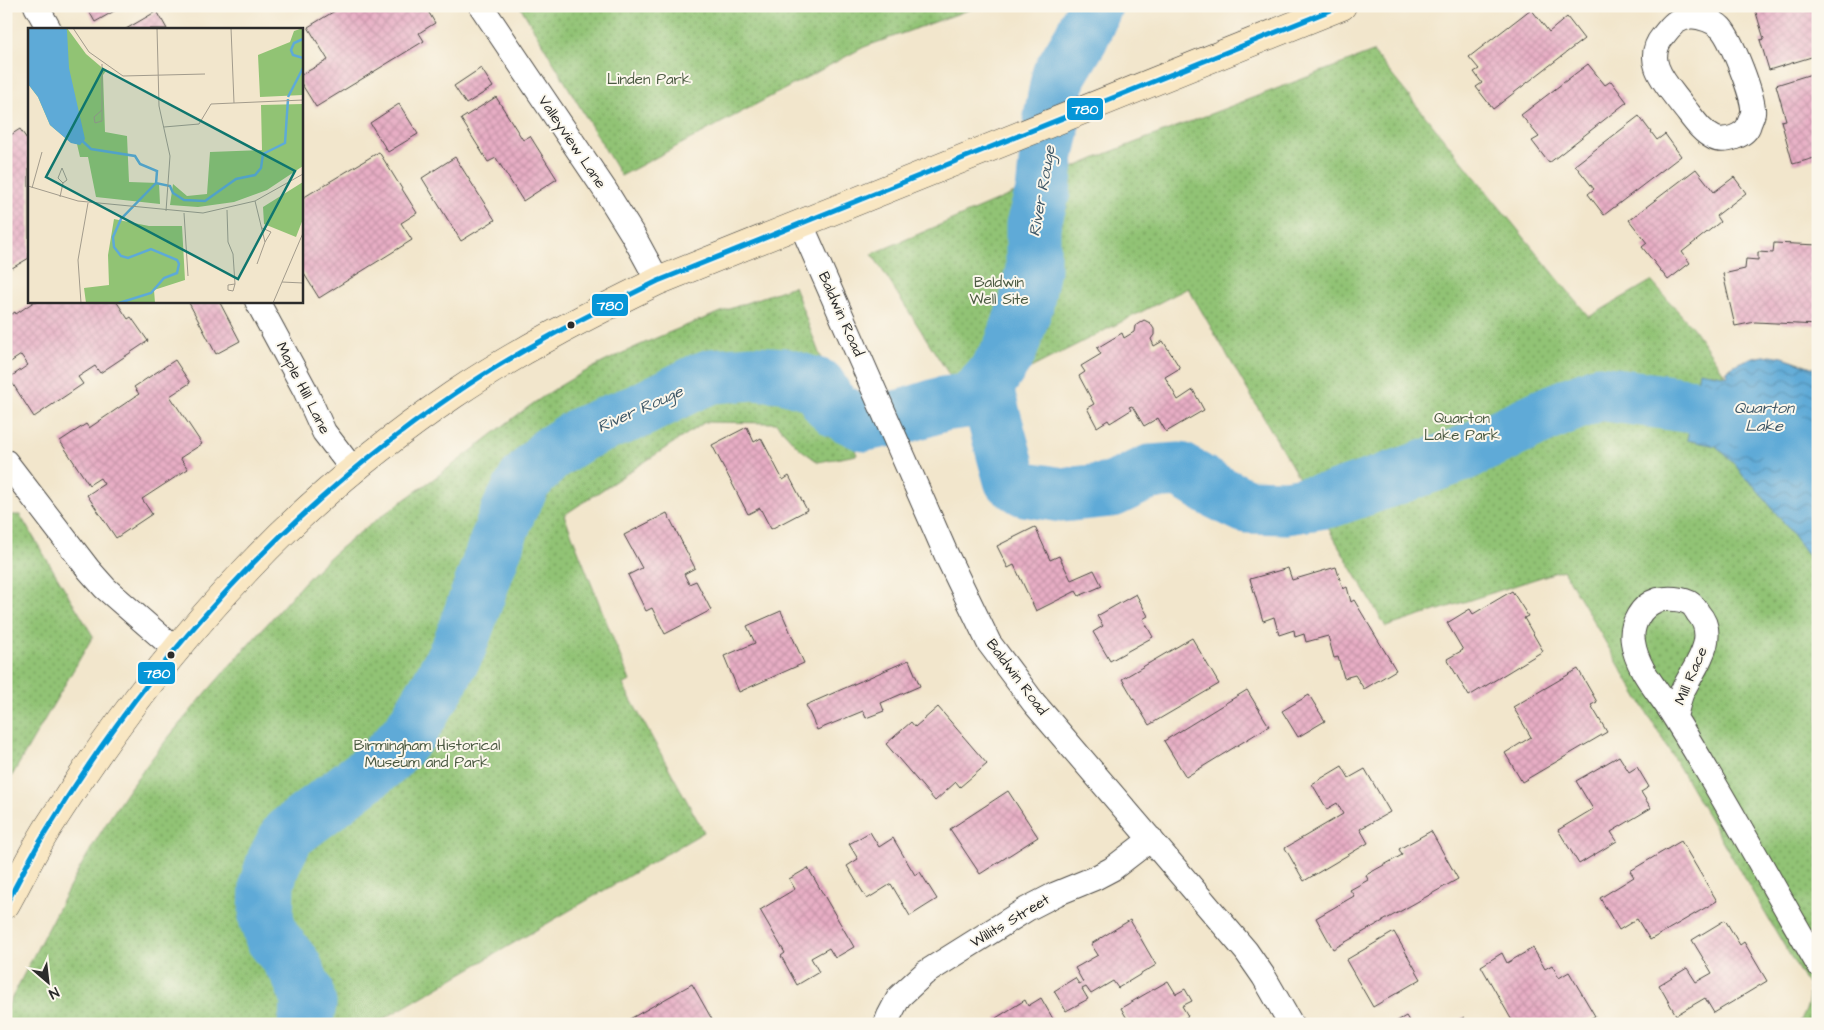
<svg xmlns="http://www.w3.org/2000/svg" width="1824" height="1030" font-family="'Architects Daughter',sans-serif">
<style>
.park{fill:url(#park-dots);stroke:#5e7750}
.water{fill:url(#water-waves);stroke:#446a81}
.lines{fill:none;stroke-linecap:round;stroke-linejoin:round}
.river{stroke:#5eaad7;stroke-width:55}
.building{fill:url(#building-cross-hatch)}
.minor-casing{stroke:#494743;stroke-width:26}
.secondary-casing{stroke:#494743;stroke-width:29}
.minor{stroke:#fff;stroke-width:24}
.secondary{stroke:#f9e7c3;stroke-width:28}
.bus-1-casing{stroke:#fbf7ec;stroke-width:9}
.bus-1{stroke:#0696d7;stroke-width:5}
.bus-dot{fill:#2b2b2b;stroke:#fbf7ec;stroke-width:2}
.labels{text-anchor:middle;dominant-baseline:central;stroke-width:4;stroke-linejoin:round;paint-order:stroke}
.park-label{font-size:15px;fill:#4a5941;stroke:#fbf7ec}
.street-label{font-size:15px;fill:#2b2b2b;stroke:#fbf7ec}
.water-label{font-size:16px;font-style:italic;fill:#3d5767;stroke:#fbf7ec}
.inset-river{fill:none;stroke:#5eaad7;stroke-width:2.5}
.inset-road{fill:none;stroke:#a29b8c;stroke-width:1}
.view{fill:#0f766e;fill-opacity:0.15;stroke:#0f766e;stroke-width:2.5}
.inset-edge{fill:none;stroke:#2b2b2b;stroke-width:2.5}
.line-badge{stroke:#fbf7ec;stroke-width:2}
.badge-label{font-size:14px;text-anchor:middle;font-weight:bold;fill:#fff}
</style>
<defs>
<pattern id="park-dots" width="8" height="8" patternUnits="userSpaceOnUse" patternTransform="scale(1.25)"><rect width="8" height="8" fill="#91c374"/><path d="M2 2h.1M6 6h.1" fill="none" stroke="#779f5f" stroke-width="1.8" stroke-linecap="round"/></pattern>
<pattern id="water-waves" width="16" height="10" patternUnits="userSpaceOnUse" patternTransform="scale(1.25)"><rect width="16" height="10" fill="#5eaad7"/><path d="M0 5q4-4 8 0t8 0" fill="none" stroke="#4e8baf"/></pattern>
<pattern id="building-cross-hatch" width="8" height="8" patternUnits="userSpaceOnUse" patternTransform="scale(1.25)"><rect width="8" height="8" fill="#e7adc4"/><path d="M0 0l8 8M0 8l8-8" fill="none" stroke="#c695a9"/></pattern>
</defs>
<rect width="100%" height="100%" fill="#fbf7ec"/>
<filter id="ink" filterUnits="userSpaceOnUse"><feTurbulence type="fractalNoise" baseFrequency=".02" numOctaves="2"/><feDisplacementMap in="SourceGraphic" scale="10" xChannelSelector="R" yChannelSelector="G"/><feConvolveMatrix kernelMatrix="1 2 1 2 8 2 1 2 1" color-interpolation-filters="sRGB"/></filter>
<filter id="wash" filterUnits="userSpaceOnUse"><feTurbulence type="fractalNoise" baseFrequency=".0096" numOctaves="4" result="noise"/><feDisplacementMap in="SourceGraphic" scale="20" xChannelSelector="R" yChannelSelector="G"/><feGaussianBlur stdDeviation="1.12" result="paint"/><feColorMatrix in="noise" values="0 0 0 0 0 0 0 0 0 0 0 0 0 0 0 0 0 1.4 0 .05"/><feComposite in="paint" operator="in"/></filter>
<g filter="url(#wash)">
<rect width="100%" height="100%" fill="#f2e6cc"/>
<path class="park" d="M520,6H980L864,47L621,176Z
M1373,52L1589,317L1651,281L1693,328L1726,376L1728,375L1726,372C1732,364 1737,365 1746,361C1773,351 1789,359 1814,368L1818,367V1024H1798C1807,1012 1810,1002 1808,986L1563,570L1386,627L1188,288L966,401L872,254L1108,153Z
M794,286L857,455L818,462L799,448L776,423L705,422L564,515L630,681L623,685L704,832L375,1024H6V1009C47,931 85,849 137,778C174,728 216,681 258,634C281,609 304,580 330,557C370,522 415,493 458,461C496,432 532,401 575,377C645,339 719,312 794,286Z
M6,515H20L93,636L6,786Z"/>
<path class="water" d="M1771,355L1783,357L1814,368L1818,367V569L1787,527L1755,487L1744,477L1733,462L1716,446L1687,440L1699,371L1728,376L1726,372C1736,360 1756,357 1771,355Z"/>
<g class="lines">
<path class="river" d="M985,385L1011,480L1025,489L1062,495L1112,490L1150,472L1180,470L1213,490L1246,506L1286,507L1331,500L1458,456L1550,413L1599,393L1693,406L1764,424L1818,459
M305,1024L309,1004L306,992L295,967L272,937L266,918L267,883L274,861L288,834L383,762L410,732L438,686L459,647L500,533L509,510L525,480L551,453L581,434L612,421L637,412L699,381L712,376L753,373L783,375L819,386L828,402L838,411L865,424L905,416L943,404L966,401L981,391L993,376L1010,350L1026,305L1033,269V225L1043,192L1047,153L1052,132L1051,116L1059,75L1081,38L1095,6"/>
</g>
<g id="blocks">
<path class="building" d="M86,6H123L95,22Z
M343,6H402L405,11L414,6H425L435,23L419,33L424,41L316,107L301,83V75L328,60L308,27Z
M1754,6H1818V55L1769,70L1760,40L1764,39Z
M1531,9L1549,32L1567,17L1584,39L1493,109L1476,87L1482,83L1474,72L1479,69L1469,57Z
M157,11L167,29H126Z
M1588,64L1605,85L1611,81L1627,102L1549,163L1532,141L1539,137L1521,115Z
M481,68L493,87L466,104L454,86Z
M1818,72V157L1793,164L1781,121L1786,120L1776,85Z
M496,97L523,140L530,136L557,179L523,201L496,158L488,162L461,119Z
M399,104L418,134L388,152L370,123Z
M1639,116L1657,140L1665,134L1681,156L1604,215L1588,194L1594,189L1575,165Z
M20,129L29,142V258L12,268L9,263L6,265V138Z
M379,152L417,213L401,223L412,240L319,298L301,269V199Z
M455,157L495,220L461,241L422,178Z
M1696,169L1714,192L1734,177L1746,193L1716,216L1720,222L1682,252L1690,263L1668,280L1642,247L1647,243L1629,220Z
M1774,243L1818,245V325L1755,322L1735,326L1723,274L1745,269L1746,259L1758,260V252L1773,253Z
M35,301H116L128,319L131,317L148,341L100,373L95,366L78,377L83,384L34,417L9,378L28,365L21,355L6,365V318L15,312L16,314Z
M188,301H219L240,341L216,354Z
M1144,320L1150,323L1154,329V335L1151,339L1154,346L1163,341L1180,368L1165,377L1178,400L1193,390L1204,410L1166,432L1158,418L1144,426L1132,406L1129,407L1131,410L1110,423L1108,420L1097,427L1087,408L1094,404L1079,376L1085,372L1081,366L1101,354L1097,348L1122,333L1124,338L1134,332L1135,326Z
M175,360L190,383L170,396L202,444L180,458L188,469L142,499L152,514L116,538L87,495L104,484L100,478L89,485L60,441L86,424L89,428L139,394L134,387Z
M747,427L754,442L761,438L783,480L789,476L807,510L771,529L760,508L748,514L712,445Z
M667,513L695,568L684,574L689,584L696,581L711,610L665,634L652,608L646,611L628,575L642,568L624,535Z
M1035,527L1050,560L1059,556L1071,580L1094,570L1102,586L1079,596L1076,591L1036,611L1014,565L1008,568L997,546Z
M1336,567L1343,589L1347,587L1351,602L1354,600L1396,670L1364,689L1355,675L1344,678L1338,657L1334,658L1328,636L1306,642L1304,634L1295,637L1294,630L1279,635L1274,617L1263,621L1250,579L1288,568L1292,580Z
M1512,591L1528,616L1524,618L1543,651L1469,696L1447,659L1463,650L1447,623L1470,609L1473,614Z
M1136,594L1148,616L1143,619L1153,637L1110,661L1093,632L1103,626L1097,616Z
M781,611L804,663L739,692L724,656L755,643L747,626Z
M1192,638L1219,684L1149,725L1122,679Z
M909,660L920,686L881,703L884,711L866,718L863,711L817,730L806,705Z
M1578,669L1597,702L1591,705L1607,732L1522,782L1505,753L1531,737L1513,707Z
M1247,690L1269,726L1186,777L1164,741Z
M1309,695L1325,721L1298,737L1282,711Z
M938,707L987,764L960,787L956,782L935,801L886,744L911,722L915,727Z
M1619,756L1629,772L1637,767L1649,787L1641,792L1651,808L1611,832L1617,841L1579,864L1558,830L1593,809L1576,781Z
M1342,766L1349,778L1365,769L1390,812L1360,829L1368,843L1304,881L1285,848L1343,814L1337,803L1327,809L1312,784Z
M1008,791L1038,837L980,874L950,829Z
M1431,831L1458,879L1333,949L1316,918L1354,896L1350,890L1368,880L1366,875L1402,855L1399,849Z
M870,832L879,847L893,838L915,875L920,872L937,899L910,916L891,884L867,899L847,866L858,859L849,844Z
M1681,841L1717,901L1650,940L1637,919L1619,930L1600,898L1634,877L1630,871Z
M808,868L854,947L835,958L829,948L811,958L819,972L797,985L781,956L785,953L760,910L795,889L789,879Z
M1130,920L1156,965L1118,988L1113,981L1091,994L1086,987L1082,989L1088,999L1066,1011L1054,991L1075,978L1079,984L1083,982L1075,968L1098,955L1091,944Z
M1725,920L1740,945L1744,942L1767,981L1714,1013L1705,998L1676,1015L1659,985L1687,968L1696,982L1712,973L1692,940Z
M1394,932L1421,979L1373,1007L1346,960Z
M1533,948L1545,969L1552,965L1559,978L1569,972L1595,1016L1580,1024H1514L1481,966L1502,953L1507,963Z
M1168,981L1176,994L1185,989L1192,1001L1182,1006L1188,1016L1175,1024H1130L1121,1008Z
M692,984L714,1023L630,1024L628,1020Z
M1041,998L1056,1024H999L996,1018L1025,1000L1028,1006Z
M1406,1016L1411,1024H1392Z
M1464,1017L1468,1024H1452Z"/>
</g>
</g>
<g filter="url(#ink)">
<use href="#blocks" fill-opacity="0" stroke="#494743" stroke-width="1"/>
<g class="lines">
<g class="minor-casing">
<path id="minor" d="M36,6L49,29
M481,6L605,190L633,235L658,281
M1690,16C1701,17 1712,19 1721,28C1731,39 1755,98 1753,113C1752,117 1750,121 1749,124C1746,136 1724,143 1714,138C1700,131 1692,117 1682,105C1667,85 1642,61 1663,36C1673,23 1675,21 1690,16Z
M801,224L946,554L989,643L1034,703L1246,951L1264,977L1291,1024
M257,301L305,390L324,432L354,471
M6,462L89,570L105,588L176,650
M1675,717C1677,709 1679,699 1682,692C1694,667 1720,638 1698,613C1696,610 1694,606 1691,604C1683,598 1667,598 1658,600C1641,605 1630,625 1633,642C1637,671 1661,694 1675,718C1725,798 1770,882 1818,964
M886,1024L889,1016L899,997L925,973L1027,909L1056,894L1095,878L1112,869L1151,839"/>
</g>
<g class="secondary-casing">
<path id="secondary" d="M6,904C21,877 34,849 51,823C109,732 174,646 248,568C309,503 380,445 453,395C518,351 588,315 658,281L1342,6"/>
</g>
<use href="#minor" class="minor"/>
<use href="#secondary" class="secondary"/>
<g class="bus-1-casing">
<path id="bus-1" d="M6,904C19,881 30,857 44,835C147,663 287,508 453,395C517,351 588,315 658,281L1341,6"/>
</g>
<use href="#bus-1" class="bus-1"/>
</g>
</g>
<g class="bus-dot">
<circle cx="571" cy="325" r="4.5"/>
<circle cx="171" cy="655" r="4.5"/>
</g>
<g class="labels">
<g class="park-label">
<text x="649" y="79">Linden Park</text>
<text x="999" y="282">Baldwin<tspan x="999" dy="17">Well Site</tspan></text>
<text x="1462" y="418">Quarton<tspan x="1462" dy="17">Lake Park</tspan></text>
<text x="427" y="745">Birmingham Historical<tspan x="427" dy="17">Museum and Park</tspan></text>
</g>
<g class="street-label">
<text transform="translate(572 142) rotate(56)">Valleyview Lane</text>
<text transform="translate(841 314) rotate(66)">Baldwin Road</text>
<text transform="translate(303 388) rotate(63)">Maple Hill Lane</text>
<text transform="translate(1691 676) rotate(-67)">Mill Race</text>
<text transform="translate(1017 677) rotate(53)">Baldwin Road</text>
<text transform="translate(1010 921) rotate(-31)">Willits Street</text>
</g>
<g class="water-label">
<text transform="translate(1042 191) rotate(-80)">River Rouge</text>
<text x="1764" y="408">Quarton<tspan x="1764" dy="18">Lake</tspan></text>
<text transform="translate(640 409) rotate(-24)">River Rouge</text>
</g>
</g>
<g transform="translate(28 28)">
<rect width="275" height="275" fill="#f2e6cc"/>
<path d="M0,0H39L58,26L78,43L75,47L77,104L99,108L101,154L131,155L132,176L68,169L60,129H52L49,116L42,114L22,97L10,69L0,56ZM275,0V67L232,69L230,27L262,14L266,3ZM275,76V138L239,162L206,174L170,179L142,177L145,156L159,168L179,166L182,124L234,122L233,77ZM275,154V191L268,209L236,196L235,179ZM86,191L121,198H154L157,252L126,262L127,275H58L56,260L81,257L80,227Z" fill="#91c374"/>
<path d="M0,0H38L39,3L41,40L57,111L52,117L43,115L22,97L10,69L0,56Z" fill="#5eaad7"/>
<path class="inset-river" d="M275,11L266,15L263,22L265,27L275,30M260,69L275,40M48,107L63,121L107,128L112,136L129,143L128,156M91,275L123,265L136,250L149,245L151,236L149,232L123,221L100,230L93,228L86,219L85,209L93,191L128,155L142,158L145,165L156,172L177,173L208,151L227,147L233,140L235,126L257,115L260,71"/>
<path class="inset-road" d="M45,0L61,24L95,48L177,46M129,0L131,78L142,128L138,183M203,0L206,75M74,82V93L67,95L66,89L74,82V36M136,99L171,96L183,76L275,72M0,158L50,173L175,185L227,173L275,146M4,160L14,124M32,169L35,155L39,152L34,140L30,150L35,155M227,173L237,214L229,236M199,182L200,214L205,226L207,256L205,263L200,262V257L207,256M156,185L160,248M234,200L243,204L237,214M254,254L275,255M53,275L50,232L60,175M245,275L275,205"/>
<path class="view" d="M75,41L267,143L210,251L18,149Z"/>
<rect width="275" height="275" class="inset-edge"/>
</g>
<g class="line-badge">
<rect x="1066" y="97" width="38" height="24" rx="5" fill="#0696d7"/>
<rect x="591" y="293" width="38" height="24" rx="5" fill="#0696d7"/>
<rect x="137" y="661" width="39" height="24" rx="5" fill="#0696d7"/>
</g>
<g class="badge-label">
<text x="1085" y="114">780</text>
<text x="610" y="310">780</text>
<text x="157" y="678">780</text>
</g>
<rect width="1824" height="1030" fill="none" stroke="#fbf7ec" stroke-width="25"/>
<g transform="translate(48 982) rotate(152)" stroke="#fbf7ec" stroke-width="4" paint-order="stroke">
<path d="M0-4L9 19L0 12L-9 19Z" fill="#2b2b2b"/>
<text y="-8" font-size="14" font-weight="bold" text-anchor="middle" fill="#2b2b2b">N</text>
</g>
</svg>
